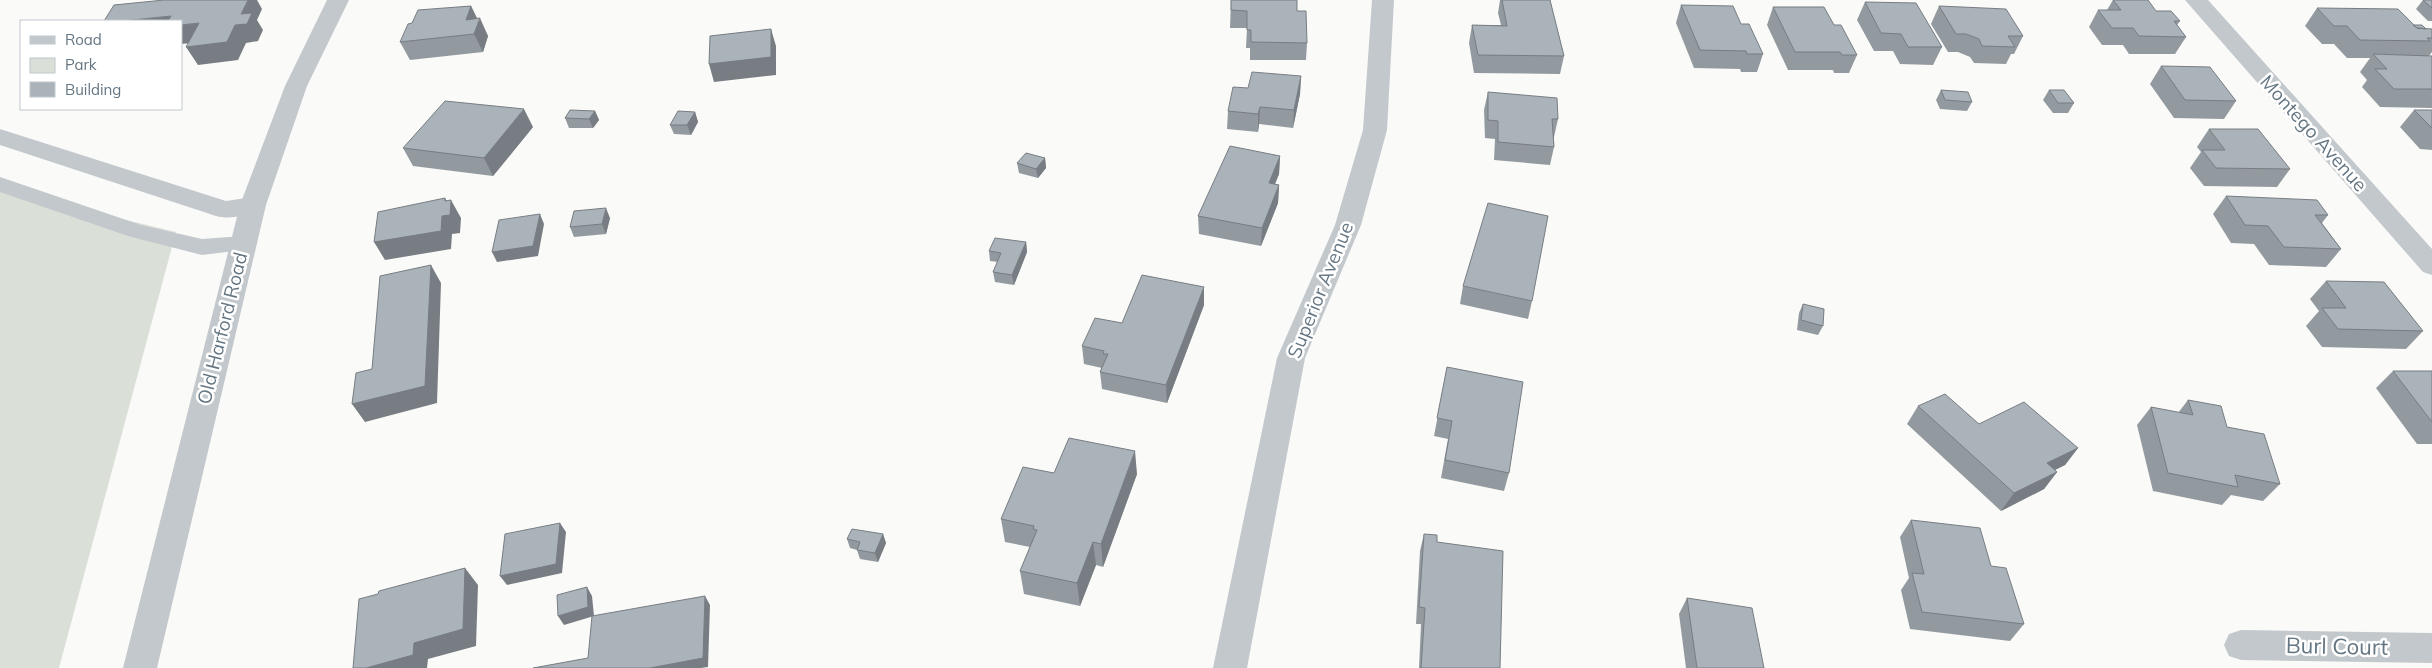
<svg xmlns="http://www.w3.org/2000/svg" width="2432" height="668" font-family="Mulish,sans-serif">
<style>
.green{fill:#dadfd7}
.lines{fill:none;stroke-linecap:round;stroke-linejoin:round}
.service{fill:#c3c8cc;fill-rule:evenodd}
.minor{fill:#c3c8cc;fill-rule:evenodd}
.tertiary{fill:#c3c8cc;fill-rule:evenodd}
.wall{fill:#929a9f}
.shaded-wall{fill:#777d82}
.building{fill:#aab3b9;stroke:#777d82}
.labels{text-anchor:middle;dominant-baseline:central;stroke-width:5;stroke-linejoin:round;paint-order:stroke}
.street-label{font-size:19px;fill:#657683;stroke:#fff}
.near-street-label{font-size:22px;fill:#657683;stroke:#fff}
</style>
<rect width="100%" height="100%" fill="#fafaf8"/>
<path class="green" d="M0,190L176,232L59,668H0Z"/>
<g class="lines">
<path class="service" d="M0,177L141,225L202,239L243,236L251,239L254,244L251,249L202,255L128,236L0,192Z"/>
<path class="minor" d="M1372,0H1394L1387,130L1361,225L1305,358L1247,668H1213L1277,358L1335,225L1363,130Z
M2185,0H2208L2432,249V275L2423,272Z
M0,129L226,201L253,197L262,199L266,205L262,211C247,215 231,220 216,216L0,145Z
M2241,630L2432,633V663L2241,660L2229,656L2224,645L2229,634Z"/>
<path class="tertiary" d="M327,0H349L307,86L266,205L157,668H123L240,205L285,86Z"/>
</g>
<path class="wall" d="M1231,0L1297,11L1307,43L1306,60H1250V48H1246L1247,28H1230Z
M1500,0H1550L1564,56L1560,74L1474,73L1469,43L1472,25H1501L1498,13Z
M2113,0L2180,21L2177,25L2186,37L2175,54H2129L2123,45H2102L2089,27L2098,10H2107Z
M2423,0H2432V21H2428L2416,9Z
M1865,2L1942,47L1933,65L1900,64L1893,51H1874L1857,20Z
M1681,5L1741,24L1763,54L1757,72H1741L1740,69L1694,68L1676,23Z
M471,6L477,19L488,36L483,52L410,60L400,42L412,23Z
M1939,6L2023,36L2014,54H2011L2006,64L1974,63L1970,57L1958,52H1948L1931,24Z
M1773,7L1834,25L1857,55L1849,73H1834L1833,70H1788L1767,25Z
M2317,8L2413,25L2426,29H2432V52L2429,56H2419H2432V108L2380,107L2362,87L2367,80L2360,72L2370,58H2347L2334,44H2322L2305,26Z
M2161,66L2236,101L2224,119L2174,118L2150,84Z
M1301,76L1300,94L1293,128L1259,124L1258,132L1227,129L1228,111L1248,88Z
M1941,90L1972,102L1967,111L1940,109L1936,100Z
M2049,90L2074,103L2068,113H2053L2043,100Z
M1488,92L1558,119L1554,137V147L1550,165L1494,160L1495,139L1485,138L1484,110Z
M2414,110H2432V150L2420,149L2400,127Z
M595,111L599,120L593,128H569L565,118Z
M695,112L698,122L691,135L674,134L670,125Z
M533,127L493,176L413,166L403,148Z
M2209,129L2290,169L2277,187L2204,186L2190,168L2201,152L2197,147Z
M1280,156L1279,174L1275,184L1279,185L1278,203L1261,246L1199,234L1198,216Z
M1045,158L1046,168L1038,178L1019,173L1017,163Z
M2226,196L2328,215L2322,223L2341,249L2326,267L2269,265L2254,244L2231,243L2213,214Z
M610,218L606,234L574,237L570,227Z
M1026,242L1027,252L1014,285L995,282L993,272L998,262L990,261L989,251Z
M2326,281L2423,331L2406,349L2322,347L2306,326L2319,311L2310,299Z
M1463,286L1532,301L1528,319L1460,304Z
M1803,304L1823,326L1818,335L1797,330L1799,313Z
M1204,305L1167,403L1102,389L1100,372L1102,368L1084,364L1082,346L1122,323Z
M1447,367L1509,473L1504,491L1441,478L1448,439L1434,436Z
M2393,371H2432V444H2417L2376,388Z
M2188,400L2227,427L2280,484L2263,501L2231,495L2222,505L2153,491L2137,425L2151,407L2178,413Z
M1918,406L1979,424L2078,448L2065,465L2055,470L2057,472L2044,489L2001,511L1907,424Z
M1054,473L1137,474L1103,567L1096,565L1080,606L1024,594L1020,571L1030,547L1005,542L1001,519Z
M1911,520L1991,566L2024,624L2010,641L1910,629L1901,590L1909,578L1900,537Z
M883,534L886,543L878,562L860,559L857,550L850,548L847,539Z
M1424,534L1437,542L1500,668H1419L1421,624H1416L1420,551Z
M1687,598L1764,668H1686L1679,614Z"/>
<path class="shaded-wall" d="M248,0H257L262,9L257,20L263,30L258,41L246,43L238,60L198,65L186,47L241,14Z
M471,6L479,22L480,18L488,36L483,52L474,34L466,20Z
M171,16L175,21H123Z
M199,23L211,41L181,44V25Z
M771,29L776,46V75L714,82L709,64Z
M1301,76L1300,94L1293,128L1294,110Z
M1260,107L1259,124L1258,132V114Z
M524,109L533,127L493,176L484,158Z
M595,111L599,120L593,128L589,119Z
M695,112L698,122L691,135L687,125Z
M1280,156L1279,174L1268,201L1269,183Z
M1045,158L1046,168L1038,178L1036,169Z
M1279,185L1278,203L1261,246L1262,228Z
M445,198L450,207L451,200L461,218L460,233L452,234L451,249L385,260L374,242L442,216Z
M606,208L610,218L606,234L602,224Z
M540,214L544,224L538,256L497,262L492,252Z
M1026,242L1027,252L1014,285L1012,275Z
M431,265L441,283L437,403L365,422L352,404Z
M1204,287V305L1167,403L1166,385Z
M2078,448L2065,465L2034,480L2047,463Z
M1135,451L1137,474L1103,567L1101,544Z
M2057,472L2044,489L2001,511L2014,493Z
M560,523L566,532L562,573L507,585L500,576Z
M883,534L886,543L878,562L875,553Z
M1093,542L1096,565L1080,606L1077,583Z
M465,568L478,585L476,646L428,659L427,668H366L414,643Z
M587,587L592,596L594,616L564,625L558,616Z
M705,596L710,605L708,667L701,668H650Z"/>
<path class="building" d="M164,0H248L241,14L252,13L247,24L235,25L227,42L186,47L199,23L181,25V21H168L171,16L123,21H104L114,5Z
M1231,0H1297V11H1306L1307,43L1251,42V30H1247V11L1231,10Z
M1502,0H1550L1564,56L1478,55L1472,25L1507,26Z
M2113,0H2148L2156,11H2171L2180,21H2174L2186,37L2139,36L2133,28H2112L2098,10H2121Z
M2423,0H2432V8Z
M1865,2L1916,3L1942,47H1908L1901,34L1881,33Z
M1681,5L1733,6L1741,24H1749L1763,54H1747L1746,51L1700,50Z
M471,6L466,20L480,18L474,34L400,42L408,24L412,23L418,10Z
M1939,6L2006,9L2023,36H2008L2015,47L1982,46L1979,39L1966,34H1956Z
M1773,7H1824L1834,25H1841L1857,55H1842L1840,52H1795Z
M2317,8L2398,9L2417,28L2432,29V38H2427L2430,41L2360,40L2347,26H2334Z
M2413,25H2422L2426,29L2417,28Z
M771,29V57L709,64L710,36Z
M2373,54L2432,56V89H2394L2375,69H2387Z
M2161,66L2210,67L2236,101L2185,100Z
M1252,72L1301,76L1294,110L1260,107L1258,114L1228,111L1233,87L1248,88Z
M1941,90L1968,92L1972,102L1945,100Z
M2049,90H2064L2074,103H2058Z
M1488,92L1557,98L1558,119H1552L1554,147L1498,142V121L1488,120Z
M445,101L524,109L484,158L403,148Z
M570,110L595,111L589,119L565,118Z
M2414,110H2432V128Z
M678,111L695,112L687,125H670Z
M2209,129H2258L2290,169L2216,168L2202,150H2225Z
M1230,146L1280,156L1269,183L1279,185L1262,228L1198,216Z
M1026,153L1045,158L1036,169L1017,163Z
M2226,196L2317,200L2328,215H2315L2341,249L2284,247L2268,226L2245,225Z
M445,198V201L451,200L450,215L442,216L441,231L374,242L378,212Z
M1488,203L1548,216L1532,301L1463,286Z
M606,208L602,224L570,227L574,211Z
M540,214L533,246L492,252L499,220Z
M995,238L1026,242L1012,275L993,272L1001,253L989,251Z
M431,265L425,386L352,404L356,373L372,369L380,276Z
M1142,275L1204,287L1166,385L1100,372L1108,354H1103L1104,351L1082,346L1095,318L1122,323Z
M2326,281L2384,282L2423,331L2338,329L2322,308H2346Z
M1803,304L1824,309L1823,326L1801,320Z
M1447,367L1523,382L1509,473L1445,460L1452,421L1437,418Z
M2393,371H2432V422Z
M1945,394L1979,424L2024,402L2078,448L2047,463L2057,472L2014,493L1918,406Z
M2188,400L2221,406L2227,427L2264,434L2280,484L2235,475L2238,487L2168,473L2151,407L2193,415Z
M1069,438L1135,451L1101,544L1093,542L1077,583L1020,571L1037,530L1033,529L1034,526L1001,519L1023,467L1054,473Z
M1911,520L1980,528L1991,566L2006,568L2024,624L1922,612L1912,573L1924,574Z
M560,523L556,564L500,576L505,534Z
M852,529L883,534L875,553L857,550L860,542L847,539Z
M1424,534L1437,535V542L1503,551L1500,668H1421L1425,608L1419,607Z
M465,568L463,629L414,643L413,655L366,668H353L359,599L378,594L379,591Z
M587,587L588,607L558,616L557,595Z
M705,596L703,658L650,668H533L588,658L592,616Z
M1687,598L1752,608L1764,668H1697Z"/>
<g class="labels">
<g class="street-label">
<text transform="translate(2314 133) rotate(48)">Montego Avenue</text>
<text transform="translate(1320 290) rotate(-68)">Superior Avenue</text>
<text transform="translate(222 328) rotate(-76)">Old Harford Road</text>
</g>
<g class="near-street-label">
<text transform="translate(2337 646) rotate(1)">Burl Court</text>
</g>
</g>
<rect x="20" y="20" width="162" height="90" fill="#ffffff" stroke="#c1c8cd"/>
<rect x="30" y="36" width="25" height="8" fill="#c3c8cc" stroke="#c1c8cd"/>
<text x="65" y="45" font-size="15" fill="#657683">Road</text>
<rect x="30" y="58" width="25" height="15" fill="#dadfd7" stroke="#c1c8cd"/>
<text x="65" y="70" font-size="15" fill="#657683">Park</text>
<rect x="30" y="82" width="25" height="15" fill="#aab3b9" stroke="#c1c8cd"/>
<text x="65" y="95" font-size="15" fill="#657683">Building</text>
</svg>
